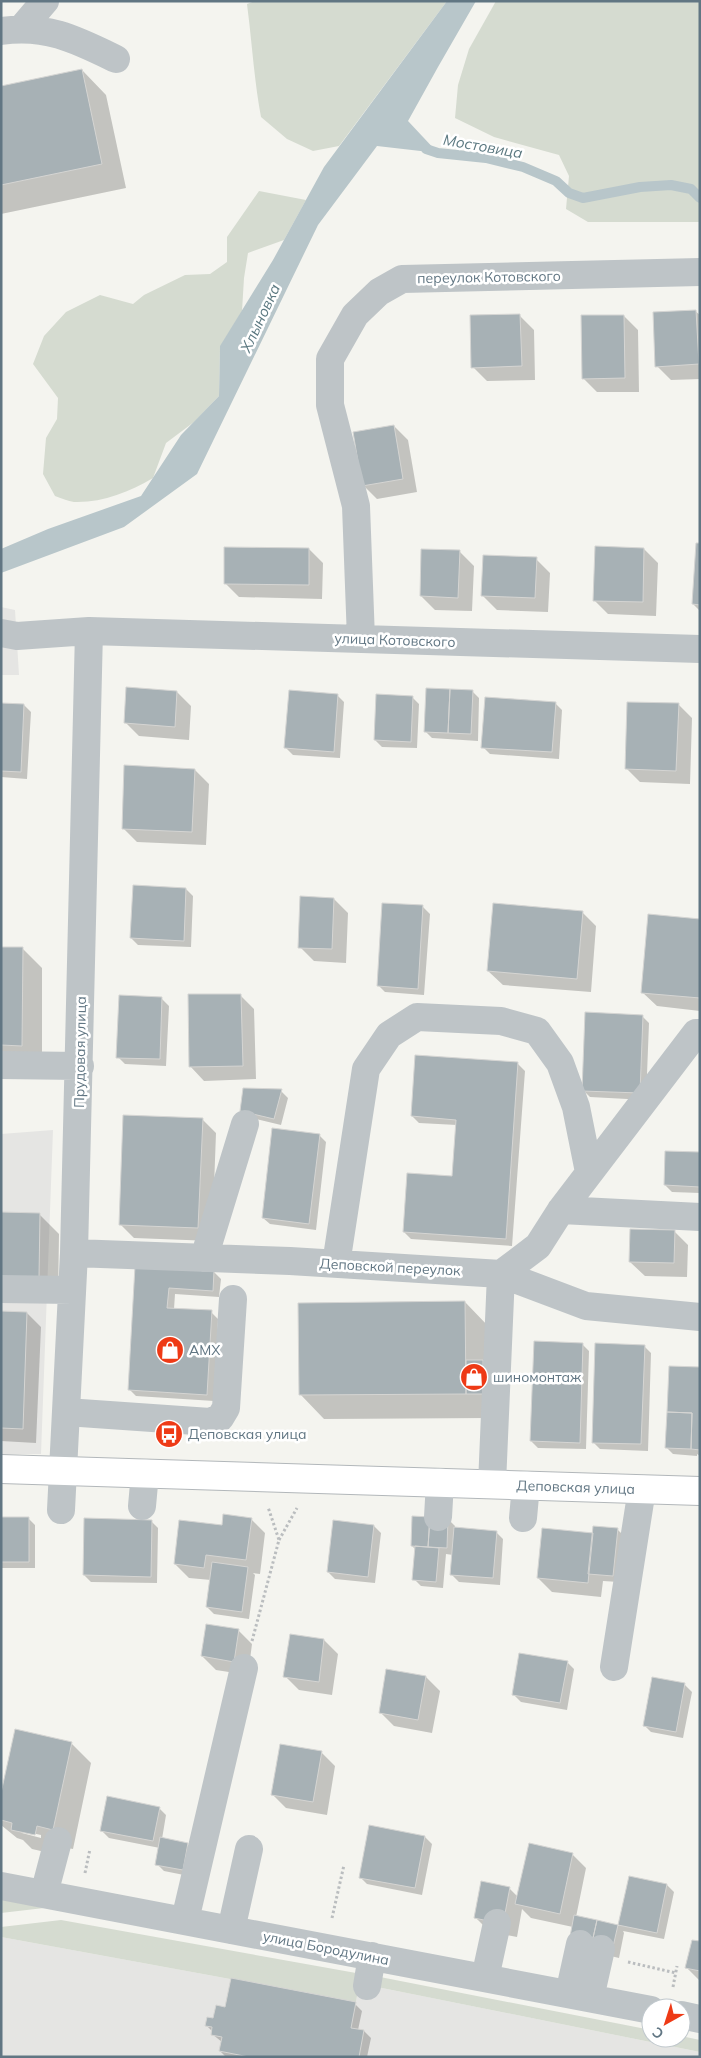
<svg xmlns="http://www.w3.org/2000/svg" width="701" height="2058" font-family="Mulish,sans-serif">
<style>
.built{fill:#e5e5e3}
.green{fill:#d5dbd0}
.water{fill:#b8c6ca}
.shadow{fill:#0003;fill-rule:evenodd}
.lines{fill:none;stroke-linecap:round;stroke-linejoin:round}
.stream{stroke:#b8c6ca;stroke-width:10}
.building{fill:#a7b1b5;stroke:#d5d5d3}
.major-casing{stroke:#b2b7ba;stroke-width:30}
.path{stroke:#babdbf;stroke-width:3;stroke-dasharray:2.5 2.5;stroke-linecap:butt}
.minor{stroke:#bec4c7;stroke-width:28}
.major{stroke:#fff;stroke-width:28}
.labels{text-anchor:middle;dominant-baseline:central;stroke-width:5;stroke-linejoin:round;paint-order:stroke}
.street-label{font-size:14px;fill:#617683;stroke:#fff}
.poi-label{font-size:14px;fill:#617683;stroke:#fff;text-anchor:start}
.water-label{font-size:15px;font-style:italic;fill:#5c7981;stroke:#fff}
</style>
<rect width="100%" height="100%" fill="#f4f4ef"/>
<path class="built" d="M1,607L15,610L19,675H1Z
M53,1130L41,1454H1V1134Z
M1,1937L356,2002L359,1984L372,1986L700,2052V2057H1Z"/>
<path class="green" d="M255,1H447L339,146L313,151L287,139L261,117C254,80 252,42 247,4Z
M496,1H700V222H588L566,209L569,176L559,155L494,137L455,118L458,85L469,49Z
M259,191L306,200L284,240L248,253L244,278L242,311L220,347L219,396L194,422L166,443L153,478C129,492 102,503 74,502C68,501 61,498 55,496L43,474L46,438L57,419L58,398L33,364L44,336L66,312L100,295L133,304L144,295L185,275L210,274L227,262V237Z
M1,1898L3,1899L44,1908L1,1913Z
M61,1920L356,1973L359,1984L356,2002L1,1937V1927Z
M380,1977L651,2030V2038H681V2036L700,2040V2052L372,1986Z"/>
<path class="water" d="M447,1H476L438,67L408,121L438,153L377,146L318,225L197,474L124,527L1,573V549L48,529L141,496L181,435L219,396L220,346L273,260L324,167Z"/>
<path class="shadow" d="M82,70L106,95L126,188L1,214V87Z
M695,311L700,315V379L671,380L657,366Z
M520,316L534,330L535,380L487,381L473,367Z
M624,316L638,330L639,392H597L583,378Z
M394,426L408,440L417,492L377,499L363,485Z
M700,544V611L693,604Z
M309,549L323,563L322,599L239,597L225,583Z
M644,549L658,563L656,616L608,614L594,600Z
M460,552L474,566L472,611L435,610L421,596Z
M536,559L550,573L548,612L497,610L483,596Z
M472,691L479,698L478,741L432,738L425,731Z
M177,692L191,706L189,740L139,736L125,722Z
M337,695L344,702L340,758L293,755L286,748Z
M412,697L419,704L417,748L382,747L375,740Z
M555,703L562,710L559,759L490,754L483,747Z
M1,704L24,705L31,712L27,779L1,777Z
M678,704L692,718L690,784L640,782L626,768Z
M195,770L209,784L206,845L137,842L123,828Z
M186,889L193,896L191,947L138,945L131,938Z
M334,899L348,913L346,963L314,961L300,947Z
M423,907L430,914L424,995L385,992L378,985Z
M582,912L596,926L591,992L503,985L488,971Z
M700,920V1011L657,1006L642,992Z
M1,948H22L42,968V1065H1Z
M240,995L254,1009L256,1079L204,1081L190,1066Z
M162,999L169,1006L166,1066L125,1064L118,1057Z
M642,1016L649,1023L646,1100L590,1097L583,1090Z
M518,1064L525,1071L512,1246L411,1239L404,1232L453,1177L457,1125L419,1123L412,1116Z
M281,1091L288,1098L281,1125L248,1117Z
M202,1119L216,1133L212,1241L134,1238L120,1224Z
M319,1135L326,1142L316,1230L270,1224L263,1218Z
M700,1154V1193L672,1192L665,1185Z
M39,1214L59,1234L58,1299L1,1298Z
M674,1231L688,1245L687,1277L645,1276L630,1262Z
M136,1267L214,1272L221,1279L219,1297L175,1294L174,1309L211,1312L218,1319L214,1401L136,1396L129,1389Z
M465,1302L489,1327L490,1418L324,1419L300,1394Z
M1,1312L27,1313L41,1327L36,1443L1,1441Z
M582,1344L589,1351L586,1449L538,1448L531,1441Z
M644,1346L651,1353L648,1451L600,1449L593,1442Z
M700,1368V1456L697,1454V1456L673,1454L666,1447Z
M1,1518H28L35,1525V1568H1Z
M251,1519L265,1533L260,1574L253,1573L255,1575L249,1619L214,1614L207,1607L211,1580L189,1578L175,1564Z
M448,1519L455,1526V1529L496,1532L503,1539L500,1585L459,1582L452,1575L453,1555L446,1554L443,1588L421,1586L414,1579L416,1550L412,1546Z
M151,1521L158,1528L157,1583L91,1582L84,1575Z
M374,1526L381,1533L375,1583L335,1579L328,1572Z
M617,1529L624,1536L619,1582L603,1581L601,1597L552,1592L538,1578L594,1534Z
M238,1630L252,1644L248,1675L216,1670L202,1656Z
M324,1640L338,1654L332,1695L299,1690L285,1676Z
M567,1662L574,1669L567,1710L521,1702L514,1695Z
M426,1677L440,1691L432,1733L394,1726L380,1712Z
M653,1678L685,1685L692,1692L683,1738L651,1732L644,1725Z
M71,1743L91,1763L73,1849L57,1846L54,1854L32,1849L23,1840L17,1838L1,1825V1792ZM18,1830L41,1835V1838L22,1833Z
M321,1752L335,1766L327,1815L286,1808L272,1794Z
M159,1808L166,1815L162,1839L187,1844L194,1851L189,1876L164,1871L157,1864L160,1848L109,1838L102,1831Z
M425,1837L432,1844L422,1895L367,1884L360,1877Z
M572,1854L586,1868L576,1917L619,1926L630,1878L667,1885L674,1892L664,1939L623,1931L624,1933L619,1958L577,1948L573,1927L531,1918L522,1909L517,1937L490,1932L476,1918L509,1888L518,1897Z
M700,1943V1981L687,1968Z
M355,2004L362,2011L358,2030L364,2031L371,2038L367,2057H226L220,2051L222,2042L212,2034L213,2032L206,2025L226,2009Z"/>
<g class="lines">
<path class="stream" d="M426,149L438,153L486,158L523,167L556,181L569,193L583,198L640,187L671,185L691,189L700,198"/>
</g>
<path class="building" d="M82,69L102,164L1,185V86Z
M696,310L699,364L655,367L653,312Z
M520,314L522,366L471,368L470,315Z
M581,315H624L625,378L582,379Z
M394,425L403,479L362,486L353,432Z
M696,543H700V605L692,604Z
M595,546L644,548L643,602L593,601Z
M224,547L309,548V585L224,584Z
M421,549L460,550L458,598L420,596Z
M483,555L537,557L535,598L481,596Z
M126,687L177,691L175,727L124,723Z
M426,688L450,689L448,733L424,732Z
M450,689L473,690L471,734L448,733Z
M289,690L338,694L334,752L284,748Z
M376,694L413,696L411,742L374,740Z
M485,697L556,702L552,752L481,748Z
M627,702L679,703L676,771L625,769Z
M1,703L24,704L21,772L1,771Z
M124,765L195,769L192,832L122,829Z
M133,885L186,888L184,941L130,938Z
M300,896L334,898L332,949L298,948Z
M382,903L423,905L418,989L377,986Z
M493,903L583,911L577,979L487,971Z
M648,914L700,919V998L641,993Z
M1,947H23L22,1046L1,1045Z
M188,994H241L243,1066L189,1067Z
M119,995L162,997L160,1059L116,1058Z
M585,1012L643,1015L640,1093L582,1091Z
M415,1055L518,1062L506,1239L403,1232L407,1173L452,1176L456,1120L411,1116Z
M243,1088L282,1089L274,1119L240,1111Z
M123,1115L203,1118L198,1228L119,1225Z
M272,1128L320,1134L309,1224L262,1218Z
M665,1151L700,1152V1187L664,1185Z
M1,1212L40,1213L39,1279H1Z
M630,1229L675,1230L674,1263L629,1262Z
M135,1266L214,1271L213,1291L169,1288L167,1308L212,1310L207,1395L128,1390Z
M465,1301L466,1394L299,1395L298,1303Z
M1,1311L27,1312L23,1429L1,1428Z
M534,1341L583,1343L580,1443L530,1441Z
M595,1343L645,1345L641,1444L592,1443Z
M466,1360H483V1394H466Z
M669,1366L700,1367V1450L691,1449L692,1413L667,1412Z
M667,1412L692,1413L691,1449L665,1448Z
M223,1514L252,1518L246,1560L206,1555L204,1568L174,1564L179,1520L222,1525Z
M412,1516L430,1517L428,1547L411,1546Z
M1,1517H29V1562H1Z
M430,1517L448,1518L447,1548L428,1547Z
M84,1518L152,1520L151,1577L83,1575Z
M333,1520L374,1525L368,1577L327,1572Z
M593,1526L618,1528L613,1576L588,1574Z
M454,1527L497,1531L493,1578L450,1575Z
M542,1528L593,1533L588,1583L537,1578Z
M415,1546L439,1548L436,1582L412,1580Z
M212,1562L248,1567L242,1612L206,1607Z
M206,1624L239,1629L234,1662L201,1656Z
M290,1634L324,1639L319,1682L283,1677Z
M519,1653L568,1661L560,1703L512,1695Z
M386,1669L426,1676L418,1720L379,1713Z
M652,1677L685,1683L676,1732L643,1726Z
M15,1729L72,1742L53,1830L37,1826L35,1835L11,1830L12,1823L1,1820V1793Z
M280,1744L322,1751L313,1802L271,1795Z
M107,1796L160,1807L153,1841L100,1831Z
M369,1825L425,1836L415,1888L359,1878Z
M160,1837L188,1843L183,1870L155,1865Z
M529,1843L573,1853L560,1914L515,1904Z
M629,1876L667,1884L657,1933L618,1925Z
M481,1881L510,1887L503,1924L474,1918Z
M574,1915L597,1920L591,1947L569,1942Z
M597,1920L618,1925L612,1951L591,1947Z
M692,1940L700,1941V1971L685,1968Z
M231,1978L356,2002L351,2028L364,2030L359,2057H249L219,2051L222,2037L211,2035L212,2027L205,2026L207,2017L213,2018L216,2005L225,2007Z"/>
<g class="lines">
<g class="major-casing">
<g id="major">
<path id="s1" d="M1,1469L700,1491"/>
</g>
</g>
<path class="path" d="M279,1540L297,1508
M252,1641L279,1540L268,1507
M85,1873L90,1849
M332,1918L344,1865
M628,1962L676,1973
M673,1987L677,1966"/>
<path class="minor" d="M22,28L45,1
M1,31C46,24 77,40 116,59
M1,633L17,636L89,631L700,649
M361,639L356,506L330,405V359L355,315L379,292L402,279L700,272
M1,1065L80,1066
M561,1210L700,1217
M74,1253L290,1261L501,1274L586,1306L700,1317
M204,1258L245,1124
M336,1264L366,1069L389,1035L417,1017L501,1021L537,1031L560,1063L576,1107L589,1172
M501,1274L538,1246L561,1210L696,1033H700
M1,1289L72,1290
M66,1412L210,1422L220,1418L226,1408L233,1299
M492,1484L501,1274
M142,1506L145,1473
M61,1510L74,1253L89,631
M438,1517L440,1482
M523,1518L526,1485
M614,1667L642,1489
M1,1886L651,2010
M44,1894L58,1841
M185,1920L244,1668
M231,1930L249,1849
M485,1978L497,1923
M367,1986L372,1956
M569,1994L580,1944
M590,1998L601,1949
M681,2015L700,2019"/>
<use href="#major" class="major"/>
</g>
<defs>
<g id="shop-disc" transform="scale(1.4375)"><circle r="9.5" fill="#ee3a16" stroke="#fff"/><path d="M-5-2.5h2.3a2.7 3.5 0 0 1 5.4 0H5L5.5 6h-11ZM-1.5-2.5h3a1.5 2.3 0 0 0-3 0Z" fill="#fff"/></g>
<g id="bus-disc" transform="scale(1.4375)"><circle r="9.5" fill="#ee3a16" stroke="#fff"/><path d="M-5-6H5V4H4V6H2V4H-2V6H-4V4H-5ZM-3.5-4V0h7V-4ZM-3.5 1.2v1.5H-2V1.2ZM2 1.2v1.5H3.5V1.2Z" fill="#fff"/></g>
</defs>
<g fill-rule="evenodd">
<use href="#shop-disc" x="170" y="1350"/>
<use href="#shop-disc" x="474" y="1377"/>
<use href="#bus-disc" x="169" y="1434"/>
</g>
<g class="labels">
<g class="street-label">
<text transform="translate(489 277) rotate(-1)">переулок Котовского</text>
<text transform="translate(395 640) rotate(2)">улица Котовского</text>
<text transform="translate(80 1052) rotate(-89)">Прудовая улица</text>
<text transform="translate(390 1267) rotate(3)">Деповской переулок</text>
<text stroke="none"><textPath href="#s1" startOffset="575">Деповская улица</textPath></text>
<text transform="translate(326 1948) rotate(11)">улица Бородулина</text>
</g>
<g class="poi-label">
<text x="189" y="1350">AMX</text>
<text x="493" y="1377">шиномонтаж</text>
<text x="188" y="1434">Деповская улица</text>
</g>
<g class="water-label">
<text transform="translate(483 146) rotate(10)">Мостовица</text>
<text transform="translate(260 318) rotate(-65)">Хлыновка</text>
</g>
</g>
<rect width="701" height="2058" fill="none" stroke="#617683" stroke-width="5"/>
<g transform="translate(666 2023) rotate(219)"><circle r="24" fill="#ffffff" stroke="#c0c8cd"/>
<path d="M0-4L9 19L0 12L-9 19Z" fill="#ee3a16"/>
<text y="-8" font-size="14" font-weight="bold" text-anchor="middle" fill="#617683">С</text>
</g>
</svg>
